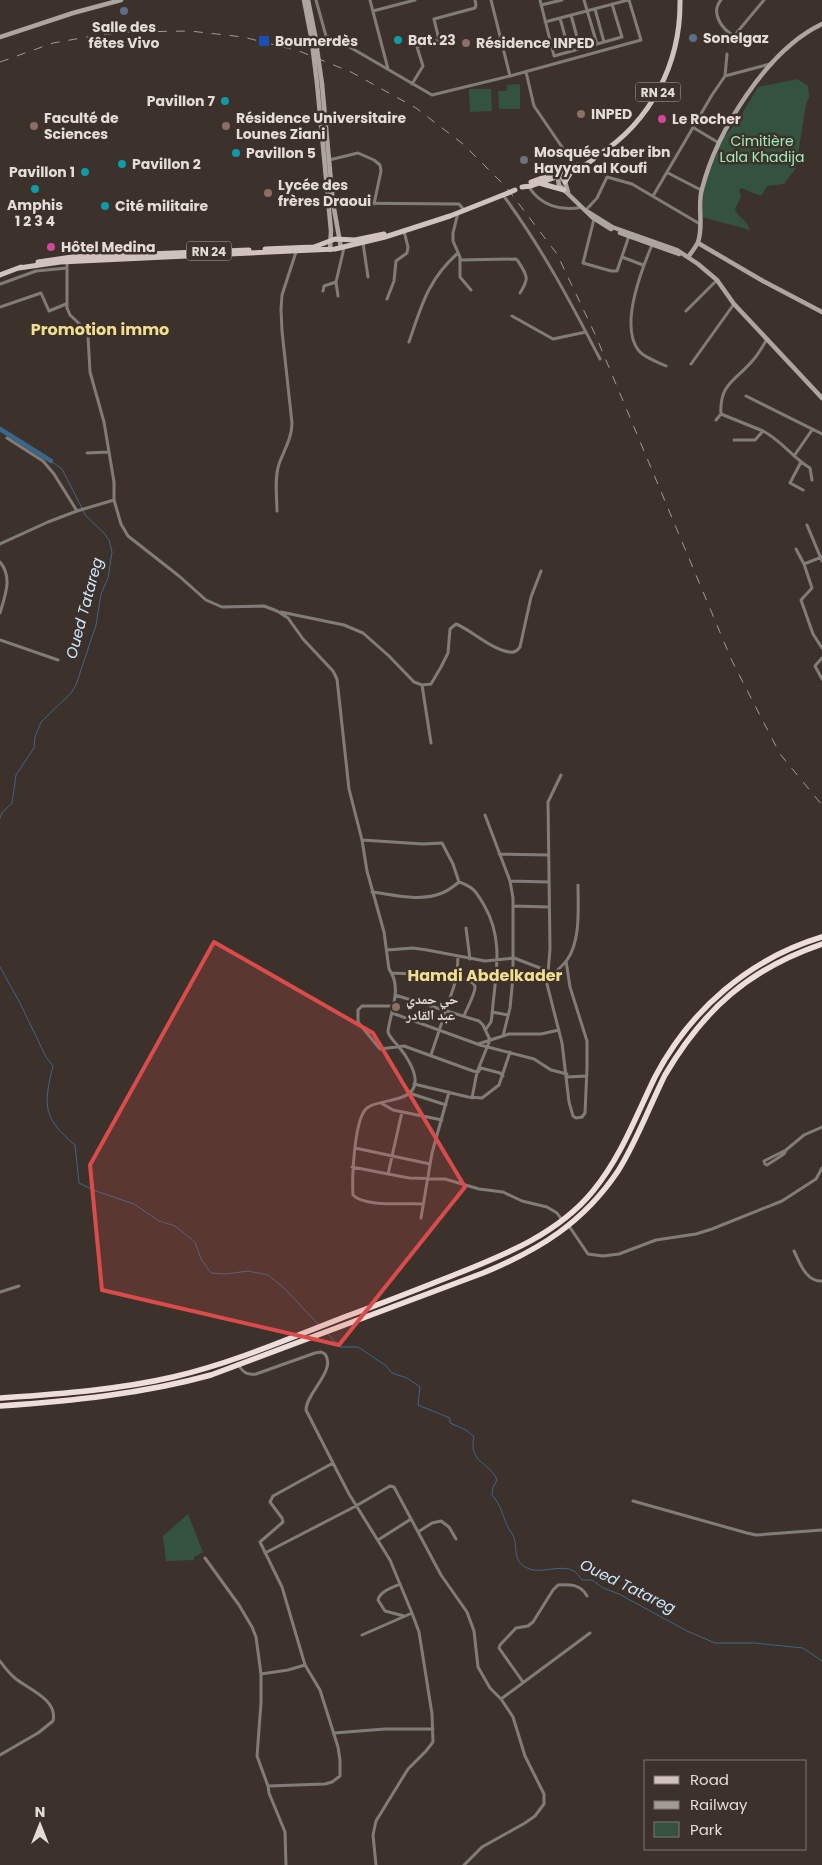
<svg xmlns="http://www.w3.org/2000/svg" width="822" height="1865" font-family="Poppins,'Noto Naskh Arabic',sans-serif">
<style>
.green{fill:#34533f}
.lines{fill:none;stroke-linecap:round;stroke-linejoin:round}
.stream{stroke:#3b668c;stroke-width:1}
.canal{stroke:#3b668c;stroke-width:4.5}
.street{stroke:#827c79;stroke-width:3}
.secondary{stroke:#aea4a0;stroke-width:4.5}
.primary{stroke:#d0c2be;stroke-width:5}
.highway{stroke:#eeded9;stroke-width:5.5}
.rail{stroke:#a19993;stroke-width:1;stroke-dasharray:9 9;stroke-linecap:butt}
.secondary-bridge{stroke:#aea4a0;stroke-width:4.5}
.primary-bridge{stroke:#d0c2be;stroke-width:5}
.marked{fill:#d94c4b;fill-opacity:0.2;stroke:#d94c4b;stroke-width:4;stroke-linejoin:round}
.service-dot{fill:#5c6f8a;stroke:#3d322b;stroke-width:2}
.culture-dot{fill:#0f9aa8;stroke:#3d322b;stroke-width:2}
.transit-dot{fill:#1a4fb4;stroke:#3d322b;stroke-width:2}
.education-dot{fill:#8d6e63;stroke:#3d322b;stroke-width:2}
.hotel-dot{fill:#d1479c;stroke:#3d322b;stroke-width:2}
.worship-dot{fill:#6b7280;stroke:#3d322b;stroke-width:2}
.labels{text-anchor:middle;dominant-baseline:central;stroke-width:5;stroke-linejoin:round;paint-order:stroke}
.shield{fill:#3d322b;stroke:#b1a9a3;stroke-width:1}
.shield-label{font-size:12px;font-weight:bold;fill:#e3dcd7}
.poi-label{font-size:14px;font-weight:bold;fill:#e3dcd7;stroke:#3d322b;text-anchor:start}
.park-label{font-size:14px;fill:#9deeba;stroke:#3d322b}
.water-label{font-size:15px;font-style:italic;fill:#cde7ff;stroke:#3d322b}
.quarter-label{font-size:16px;font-weight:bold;fill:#f2de90;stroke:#3d322b}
</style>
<rect width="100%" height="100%" fill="#3d322b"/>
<path class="green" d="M797,79L808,86L809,97L806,104L796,168L784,184L767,186L761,196L741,188L739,190L741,197L735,209C738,218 746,218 750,230L702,217L704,185L723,138L737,122L758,87Z
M520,84V109H499L498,91H507V85Z
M471,89H491L492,111L470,112L469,90Z
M188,1514L203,1552L194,1557V1560L166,1561L163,1536Z"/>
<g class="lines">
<path class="stream" d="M0,818L2,813L12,803L16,775L34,748L35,737L41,722L71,693L76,685L96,625L101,594L108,578L112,552L109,540L104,533L86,516L62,469L51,461
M0,967L20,1003L46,1057L53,1066C43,1106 43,1118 75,1145L79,1183L96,1191L134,1204L159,1221L175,1226L195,1242L201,1259L211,1273L226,1274L248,1271L268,1275L284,1288L319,1325
M327,1333L340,1347H358L385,1365L392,1373L407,1378L420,1387L418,1405L450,1418V1423L466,1430L474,1437C468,1463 489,1461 497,1480L493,1487L492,1495C502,1506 502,1516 509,1529C510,1531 512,1533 513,1535C518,1546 512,1559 525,1567C540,1576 559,1563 574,1571C577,1573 580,1577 582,1580H592L603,1588L619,1594L687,1631L715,1643H754L803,1648L822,1661"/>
<path class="canal" d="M0,429L51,461"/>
<path class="street" d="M316,0L326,36L341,42L432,95L510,76L641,40L629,0
M370,0L388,69
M491,0L510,76
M540,0L554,56L622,37L612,4
M584,0L597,44
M721,0C710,13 722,29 734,36L764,0
M541,5L562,0
M595,9L604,42
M373,11L415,0
M571,15L580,48
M560,18L569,51
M545,22L628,0
M526,72L534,106L562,147L573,166
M725,76L727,54
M412,84L423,66L417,47L439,40L434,19L475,8L476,5L475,0
M694,128L719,143
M329,160L358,153L374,160L380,165L381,171L374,204
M668,173L701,190
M529,187C540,205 561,212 582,207
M503,195C542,248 570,301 600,359
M653,196L712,95L725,76L770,64
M333,203L459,204L465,211
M586,210L597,198L607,177L632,184L700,224
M458,213L453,233V241L460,257V277L471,290
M594,219L583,263L611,271H617L629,236
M363,243L368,277
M652,245C641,271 619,327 639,351C645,358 658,362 666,366
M622,257L643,265
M460,260L516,259L518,261C527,276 530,277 520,293
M67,261V308L70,315L85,329L88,336L90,372L104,422L114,482V500L121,524L128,536L179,576L206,600L222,607L264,606L277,611L288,618L303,639L333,671L337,679L349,789L362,840L367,871L384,932L389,969C403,988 390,1012 388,1032C390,1038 395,1042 399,1047C405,1054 414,1068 415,1078C418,1104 379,1098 367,1108C354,1118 352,1179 353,1195C364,1207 405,1203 422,1204
M0,284L36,271L67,268
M323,291L324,286L336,282
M338,296L336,282L344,248
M387,299L394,281L396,261L407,253L408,247L404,231
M0,307L41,293L49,311L66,304
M686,311L717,280
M512,316L553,339L586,332
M409,342C421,307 428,279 458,253
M691,364L734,304
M746,396L822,434
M721,414C719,383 737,380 754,359C759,353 763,346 767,339
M716,420L721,414L763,431
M7,438L43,461L54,474L77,511
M734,440H755L763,431C781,440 793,458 810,468L812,480
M87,453L108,452
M794,456L812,430
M801,462L790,483L803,490
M277,511C277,496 274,479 279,464C284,450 292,438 292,423L282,331L281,309L282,295L296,252
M807,525L822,561
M0,544L48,522L77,511L114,500
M796,549L804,564L812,588L801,600L813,634L822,648
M0,562C13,577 5,596 0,613
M804,564L822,557
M281,612L344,625L363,633L389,656L414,682L422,685L431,684L441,667L448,653L450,629L456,624C473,631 492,650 510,652C514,653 517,651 520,647L531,597L541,571
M0,640L58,660
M822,658L815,666L822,679
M422,685L431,743
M561,775L548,802L550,949L547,984L562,1043L569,1102L573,1116L576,1118L582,1117L585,1113L587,1068V1041L570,987L566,961
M485,815L510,881L513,898V977L510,1008L503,1036
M362,840L423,844L442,843L453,864L459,882C474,887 476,892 484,905C505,941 495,976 492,1015L491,1022L486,1029
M499,854L549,855
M510,881L549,882
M372,892C395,895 420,902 442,893C448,891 454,886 459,882
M514,906L549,907
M466,928L470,959
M387,950L413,948L427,950L485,961L514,958L548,971
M392,973C405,974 474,974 475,987C476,992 466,1010 464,1016
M547,979C554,973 562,967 567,960C581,941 578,906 578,885
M395,995L479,1021L483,1025L490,1040L477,1072L472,1098
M394,1006H362L358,1010V1022L380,1049L404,1046L473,1071L478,1072L481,1068L500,1073L503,1076
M492,1012L508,1015
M392,1013L480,1045L534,1059L551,1070L567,1074
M478,1044L509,1034H541L559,1030
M431,1055L457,977L458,956
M567,1077L587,1076
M414,1084L468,1097L482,1098L499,1085L510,1052
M409,1093L446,1105
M381,1103L393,1110L442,1120
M355,1148L430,1164
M786,1150L784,1154L767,1165L765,1164L764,1161Z
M786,1150L804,1135L822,1127
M352,1167L409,1178L445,1179L479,1189L503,1192L522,1201L547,1207L557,1213L562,1220
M388,1174L402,1112
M421,1218L432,1153L449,1092
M569,1226L588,1254L603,1256L619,1254L656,1240L696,1234L712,1229L782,1201L816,1179L822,1168
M794,1251C800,1263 806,1282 822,1281
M0,1292L19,1286
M239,1366C244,1373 247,1375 256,1374L315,1353L321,1352L325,1354C337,1370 306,1393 306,1410L333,1463
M633,1501L747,1533L756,1535L822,1530
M418,1532L432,1523L441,1521L449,1527L456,1539
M378,1540L411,1519
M265,1553L356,1506L390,1486L394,1487L441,1575L467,1612L474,1631L478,1667L490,1688L501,1699L513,1717L525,1756L544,1794V1804L535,1816L525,1823L482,1847L464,1865
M205,1558L239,1605L252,1627L256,1637L261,1674V1703L257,1756L268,1786L269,1793L285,1832L286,1865
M400,1584C392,1588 380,1591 378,1600L385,1611L404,1616
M362,1635L412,1613
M0,1661C5,1668 10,1674 16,1679C29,1689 58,1700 53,1721L38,1733L0,1755
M261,1674L288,1670L305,1665
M523,1682L499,1648L500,1645L516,1628L528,1626L533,1622L553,1590L558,1585C569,1584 581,1584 587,1596
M501,1699L590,1633
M334,1733L385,1729H433
M268,1786L325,1784L332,1782L340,1776V1760L338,1747L320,1690L305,1665L282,1587L260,1542L283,1522L282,1518L270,1502L273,1496L333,1463L349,1494L390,1560L412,1613L419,1632L432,1714L433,1742L426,1751L408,1769L376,1821L373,1835L376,1865"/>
<path class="secondary" d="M304,0L311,36
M308,0L315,35
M0,37L73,13L121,0
M317,83L331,231L330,250
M322,84L333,203L341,248
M558,173L565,182L568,192
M557,174L559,185L564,190L592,217L611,229
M588,212L612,227L677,250L698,264L717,280L734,304L822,398
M620,233L679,254
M698,243L763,281L822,312
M688,257C691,253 696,247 698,242C704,225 697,206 702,189C717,131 767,50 822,24"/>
<path class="primary" d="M531,182L577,165
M565,182L571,172
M539,183L564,190
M522,187L531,186C549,179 568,174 585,165C589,163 593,159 597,156C651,122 681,63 680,0
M265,249L314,247L335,239L355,240L384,234
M38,262L72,257L249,250
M19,268L60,262L335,249L385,237L450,216L508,193
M0,275L21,267"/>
<path class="highway" d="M0,1398C57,1394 117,1390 173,1377C233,1363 290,1338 347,1316C383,1303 418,1289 454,1275C504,1255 558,1234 593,1191C621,1157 636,1116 655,1077C690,1010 749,959 822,937
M0,1406C71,1401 142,1394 211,1375L483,1273C539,1250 583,1223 618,1171C636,1143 650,1105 665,1075C704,1009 749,969 822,944"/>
<path class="rail" d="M0,62L53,43L93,36L128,32L190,31L243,37L299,51L351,72L416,108L463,144L506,187L557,254L595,334L732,661L780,754L822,805"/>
<path class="secondary-bridge" d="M315,35L322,84
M311,36L317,83"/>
<path class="primary-bridge" d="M508,193L515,190"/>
</g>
<path class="marked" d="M214,942L373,1033L465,1187L339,1345L102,1290L90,1165Z"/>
<g class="service-dot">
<circle cx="124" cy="11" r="5"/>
<circle cx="693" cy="38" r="5"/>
</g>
<g class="culture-dot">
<circle cx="398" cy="40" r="5"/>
<circle cx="225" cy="101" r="5"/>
<circle cx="236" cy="153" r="5"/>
<circle cx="122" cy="164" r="5"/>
<circle cx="85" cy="172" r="5"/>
<circle cx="35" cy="189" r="5"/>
<circle cx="105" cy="206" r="5"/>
</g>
<rect class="transit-dot" x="258" y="35" width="12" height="12" rx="2.5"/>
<g class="education-dot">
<circle cx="466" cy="43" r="5"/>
<circle cx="581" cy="114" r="5"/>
<circle cx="34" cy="126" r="5"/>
<circle cx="226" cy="126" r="5"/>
<circle cx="268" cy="193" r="5"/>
<circle cx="396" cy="1007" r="5"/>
</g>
<g class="hotel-dot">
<circle cx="662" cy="119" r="5"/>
<circle cx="51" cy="247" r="5"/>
</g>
<circle class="worship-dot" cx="524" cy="160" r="5"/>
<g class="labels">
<g class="shield">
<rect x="635.5" y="82.5" width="45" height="19" rx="4"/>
<rect x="186.5" y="241.5" width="45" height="19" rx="4"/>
</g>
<g class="shield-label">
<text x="658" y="92">RN 24</text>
<text x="209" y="251">RN 24</text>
</g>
<g class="poi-label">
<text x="124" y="27" text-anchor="middle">Salle des<tspan x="124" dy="16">fêtes Vivo</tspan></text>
<text x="703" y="38">Sonelgaz</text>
<text x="408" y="40">Bat. 23</text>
<text x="275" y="41">Boumerdès</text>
<text x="476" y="43">Résidence INPED</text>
<text x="215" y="101" text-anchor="end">Pavillon 7</text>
<text x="591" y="114">INPED</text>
<text x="44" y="118">Faculté de<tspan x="44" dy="16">Sciences</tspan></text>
<text x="236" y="118">Résidence Universitaire<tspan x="236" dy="16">Lounes Ziani</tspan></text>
<text x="672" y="119">Le Rocher</text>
<text x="534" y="152">Mosquée Jaber ibn<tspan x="534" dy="16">Hayyan al Koufi</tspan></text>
<text x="246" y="153">Pavillon 5</text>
<text x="132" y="164">Pavillon 2</text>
<text x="75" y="172" text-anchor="end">Pavillon 1</text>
<text x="278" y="185">Lycée des<tspan x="278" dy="16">frères Draoui</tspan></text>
<text x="35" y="205" text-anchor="middle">Amphis<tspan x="35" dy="16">1 2 3 4</tspan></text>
<text x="115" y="206">Cité militaire</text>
<text x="61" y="247">Hôtel Medina</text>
<text x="406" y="999">حي حمدي<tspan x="406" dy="16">عبد القادر</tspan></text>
</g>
<g class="park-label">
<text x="762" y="141">Cimitière<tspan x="762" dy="16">Lala Khadija</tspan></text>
</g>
<g class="water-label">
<text transform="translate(84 608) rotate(-75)">Oued Tatareg</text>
<text transform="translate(628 1586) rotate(26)">Oued Tatareg</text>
</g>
<g class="quarter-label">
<text x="100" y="329">Promotion immo</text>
<text x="485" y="975">Hamdi Abdelkader</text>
</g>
</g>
<rect x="644" y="1760" width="162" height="90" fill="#3d322b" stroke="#7f7670"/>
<rect x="654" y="1776" width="25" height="8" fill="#d0c2be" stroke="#7f7670"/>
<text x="690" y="1785" font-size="15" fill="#e3dcd7">Road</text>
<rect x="654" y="1801" width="25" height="8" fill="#a19993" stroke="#7f7670"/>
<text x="690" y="1810" font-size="15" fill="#e3dcd7">Railway</text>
<rect x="654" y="1822" width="25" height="15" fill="#34533f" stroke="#7f7670"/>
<text x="690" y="1835" font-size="15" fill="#e3dcd7">Park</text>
<g transform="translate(40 1825)" stroke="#3d322b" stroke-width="4" paint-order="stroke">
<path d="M0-4L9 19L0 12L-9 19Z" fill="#e3dcd7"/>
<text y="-8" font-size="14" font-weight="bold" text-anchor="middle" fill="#e3dcd7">N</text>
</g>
</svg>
